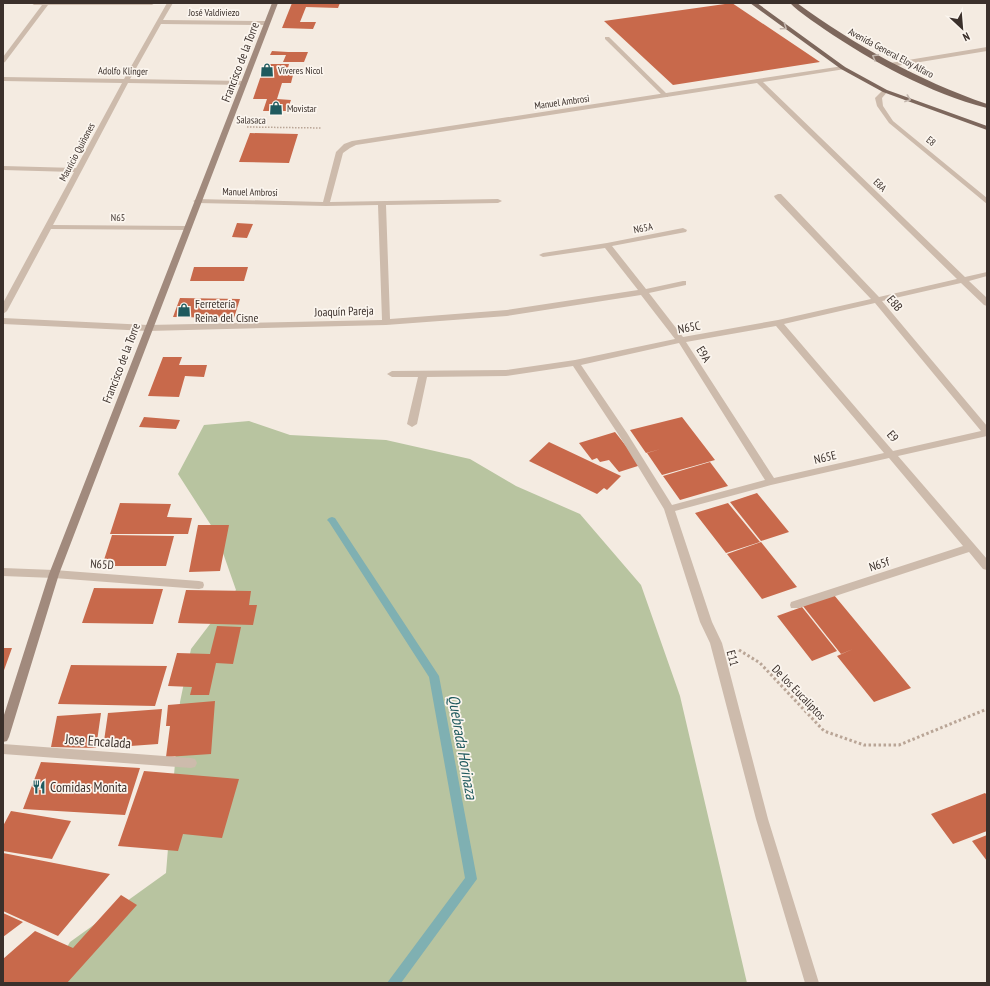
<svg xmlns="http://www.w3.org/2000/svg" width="990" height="986" font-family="'PT Sans Narrow',sans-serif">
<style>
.green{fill:#b8c4a0}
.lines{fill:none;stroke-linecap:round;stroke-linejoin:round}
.stream{fill:#7fb0b2;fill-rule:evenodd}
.building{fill:#c8694b}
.path-far1{stroke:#b9a596;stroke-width:1.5;stroke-dasharray:1.5 1.5;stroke-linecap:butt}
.path{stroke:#b9a596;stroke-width:3;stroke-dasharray:2.5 2.5;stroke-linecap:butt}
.lane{fill:#cdbbac;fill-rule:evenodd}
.street{fill:#cdbbac;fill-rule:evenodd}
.secondary{fill:#a18a7d;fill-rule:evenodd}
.primary{fill:#7d675c;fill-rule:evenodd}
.oneway{stroke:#c2b5ac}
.labels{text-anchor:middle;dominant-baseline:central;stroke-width:3.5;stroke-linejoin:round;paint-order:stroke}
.far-street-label{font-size:10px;fill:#3b302b;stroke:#fbf5ee}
.far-poi-label{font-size:10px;fill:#3b302b;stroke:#fbf5ee;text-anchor:start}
.street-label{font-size:12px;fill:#3b302b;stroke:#fbf5ee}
.poi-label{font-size:12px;fill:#3b302b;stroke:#fbf5ee;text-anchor:start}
.near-street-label{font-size:14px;fill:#3b302b;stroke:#fbf5ee}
.near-poi-label{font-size:14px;fill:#3b302b;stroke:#fbf5ee;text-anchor:start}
.near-water-label{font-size:16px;font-style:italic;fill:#1f5a5e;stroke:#fbf5ee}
</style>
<rect width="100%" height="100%" fill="#f4ebe1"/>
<path class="green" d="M249,421L290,435L386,440L470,459L516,486L580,514L641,585L680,696L747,983H46L70,942L166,873L180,702L191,649L236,590L216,533L178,474L204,425Z"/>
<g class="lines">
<path class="stream" d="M332,517L335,518L439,676L477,879L401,983H387L465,878L429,677L329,522L327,520L329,518Z"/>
</g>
<path class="building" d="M292,3H340L338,8L306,7L300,22H316L313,29L282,28Z
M732,3L820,62L673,85L604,21Z
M272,51L288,52H308L304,62H283L286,55H270Z
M265,64H289L286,75H293L291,83H282L277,99L291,100L287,111H263L267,99H253Z
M250,133L298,134L289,163L239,162Z
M237,223L253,224L247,238L232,237Z
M194,267H248L244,281H190Z
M180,298L240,299L234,318L173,317Z
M163,357H182L179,365H207L204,377L185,376L179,397L148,396Z
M144,417L180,420L176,429L139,427Z
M682,417L715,460L662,475L647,453L661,449L646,453L630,430Z
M615,432L641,465L619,472L609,460L600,462L597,458L592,460L579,443Z
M549,442L621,476L607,490L604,488L597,494L529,461Z
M710,462L728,486L680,500L663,476Z
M757,493L789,532L761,541L730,502Z
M120,503L171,504L167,517L192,518L188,534H110Z
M728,503L760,542L726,553L695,513Z
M198,525H229L220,571L189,572Z
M112,535L174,536L166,566H102Z
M761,542L797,587L762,599L727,554Z
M94,588L163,589L153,624L82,623Z
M186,590L251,591L249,605H257L253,625L178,623Z
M834,595L911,688L874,702L837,656L853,649L841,654L803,606Z
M802,607L837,651L812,661L777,616Z
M217,626L241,627L233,664L216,663L209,695H190L192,687L168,686L177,653L210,654Z
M3,648H12L3,673Z
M71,665L167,666L155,706L58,704Z
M215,701L211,754L166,757L170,726H166L168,705Z
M162,709L158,744L103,748L108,713Z
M101,713L96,748L51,747L57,716Z
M41,762L140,768L125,815L23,809Z
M144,771L239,779L222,838L183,834L178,851L118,846Z
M985,793L987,795V831L953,844L931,814Z
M11,811L71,821L52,859L3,851V826Z
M987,835V861L972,841Z
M3,853L110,874L58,936L3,911Z
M121,895L137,905L67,983H3V959L35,931L73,948Z
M3,913L23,922L3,937Z"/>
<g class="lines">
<path class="path-far1" d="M247,127L321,128"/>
<path class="path" d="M739,650L760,663L824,731L864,745H899L987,709"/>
<path class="lane" d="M605,37H609L668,95V97H664L605,39Z"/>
<path class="street" d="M31,3H155L152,5H48L5,62L3,63V57L42,5H34Z
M167,3H173L163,20L267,21L270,23L267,25L161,24L130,79L243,81L246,83L243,85L128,83L53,225L187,226L191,228L187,230L51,229L7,311L3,314V303L74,172L3,170V166L76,168L122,83L3,81V77L124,79Z
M987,47V51L890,67L887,65L890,63Z
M843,66L845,67V69L763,82L965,277L987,272V276L969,281L987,298V306L984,305L961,283L882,301L987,426V436L898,456L987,559V570L983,569L969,552L799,608H791L790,605L791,602L963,546L889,458L771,485L675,511L712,622L722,643L768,819L819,983H805L756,819L710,643L700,622L664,509L620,437L573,366L506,376L427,377L417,424L412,427L407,424L418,377H392L387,374L392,371L506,370L575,360L675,339L641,295L507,316L386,325L148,331L3,324V318L148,325L382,320L378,205L326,206L197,203L193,201L197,199L323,202L336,152L344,144L352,141ZM757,83L957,279L879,297L781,194H778L774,196L775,198L871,299L778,320L683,337L649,293L686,285V281H683L646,289L612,246L686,232L687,230L683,228L607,243L543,253L539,255L543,257L605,248L638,290L507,310L390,319L386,205L498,203L502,201L498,199L330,202L343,153L350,148L356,145ZM875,303L981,431L893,451L784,324ZM776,326L884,453L774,478L686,342ZM679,343L765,480L672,505L627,433L581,365Z
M883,90L888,91L882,98L883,106L893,121L987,198V204L889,123L877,106L875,98Z
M3,568L54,570L199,581L203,582L204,585L203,588L199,589L54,578L3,576Z
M3,744L191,758L195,759L197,763L195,767L191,768L3,754Z"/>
<path class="secondary" d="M272,3H278L59,574L9,737L7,741L3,742V718L49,574Z"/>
<path class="primary" d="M750,3H757L845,67L887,90L987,126V130L883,92L841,69Z
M790,3H797C856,46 918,80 987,104V108C929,93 873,62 824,29C813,21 800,13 790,3Z"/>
</g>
<defs><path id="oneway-chevron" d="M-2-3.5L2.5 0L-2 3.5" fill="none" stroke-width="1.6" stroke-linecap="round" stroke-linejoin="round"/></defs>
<g class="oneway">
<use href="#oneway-chevron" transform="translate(784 27) rotate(35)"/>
<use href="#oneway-chevron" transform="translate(875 57) rotate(-151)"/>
<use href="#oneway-chevron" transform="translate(908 99) rotate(20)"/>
</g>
<defs>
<g id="shop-bare" transform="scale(1.08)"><path d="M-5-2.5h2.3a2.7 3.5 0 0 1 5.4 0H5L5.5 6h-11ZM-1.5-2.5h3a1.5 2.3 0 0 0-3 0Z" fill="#1f5a5e" stroke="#fbf5ee" stroke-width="2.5" paint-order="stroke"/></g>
<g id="restaurant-bare" transform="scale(1.08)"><path d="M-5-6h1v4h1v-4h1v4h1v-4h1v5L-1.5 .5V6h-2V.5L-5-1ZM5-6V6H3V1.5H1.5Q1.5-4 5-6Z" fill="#1f5a5e" stroke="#fbf5ee" stroke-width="2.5" paint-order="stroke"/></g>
</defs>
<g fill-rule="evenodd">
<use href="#shop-bare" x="267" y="70"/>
<use href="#shop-bare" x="276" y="108"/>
<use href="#shop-bare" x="184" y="310"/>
<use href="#restaurant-bare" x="39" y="787"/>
</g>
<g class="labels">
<g class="far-street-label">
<text x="214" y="12">José Valdiviezo</text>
<text transform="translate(891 53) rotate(28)">Avenida General Eloy Alfaro</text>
<text transform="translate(123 71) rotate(1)">Adolfo Klinger</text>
<text transform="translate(562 102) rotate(-8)">Manuel Ambrosi</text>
<text transform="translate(251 120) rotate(1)">Salasaca</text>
<text transform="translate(931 141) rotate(39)">E8</text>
<text transform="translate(77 152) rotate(-62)">Mauricio Quiñones</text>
<text transform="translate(880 185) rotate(44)">E8A</text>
<text transform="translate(250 192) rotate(1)">Manuel Ambrosi</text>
<text x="118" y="217">N65</text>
<text transform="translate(643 228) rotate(-11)">N65A</text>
</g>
<g class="far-poi-label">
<text x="278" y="70">Viveres Nicol</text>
<text x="287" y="108">Movistar</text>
</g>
<g class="street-label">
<text transform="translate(240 62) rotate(-69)">Francisco de la Torre</text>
<text transform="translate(895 303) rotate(50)">E8B</text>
<text transform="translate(344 311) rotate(-2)">Joaquín Pareja</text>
<text transform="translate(689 327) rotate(-10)">N65C</text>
<text transform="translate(704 354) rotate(58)">E9A</text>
<text transform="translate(121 363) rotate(-69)">Francisco de la Torre</text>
<text transform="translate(893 436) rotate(49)">E9</text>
<text transform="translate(825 457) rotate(-13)">N65E</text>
<text transform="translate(102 564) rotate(4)">N65D</text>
<text transform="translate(879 564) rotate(-18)">N65f</text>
<text transform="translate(733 658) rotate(75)">E11</text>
<text transform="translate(799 692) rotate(46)">De los Eucaliptos</text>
</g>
<g class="poi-label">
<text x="195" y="303">Ferretería<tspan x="195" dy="14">Reina del Cisne</tspan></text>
</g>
<g class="near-street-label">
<text transform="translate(98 741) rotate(4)">Jose Encalada</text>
</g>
<g class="near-poi-label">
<text x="50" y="787">Comidas Monita</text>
</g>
<g class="near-water-label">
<text transform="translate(463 747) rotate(80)">Quebrada Horinaza</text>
</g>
</g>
<rect width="990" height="986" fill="none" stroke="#3b302b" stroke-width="8"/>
<g transform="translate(962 28) rotate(154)" stroke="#fbf5ee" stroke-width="3" paint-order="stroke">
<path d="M0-3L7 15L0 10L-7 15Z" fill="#3b302b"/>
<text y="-6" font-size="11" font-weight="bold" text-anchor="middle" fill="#3b302b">N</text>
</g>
</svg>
